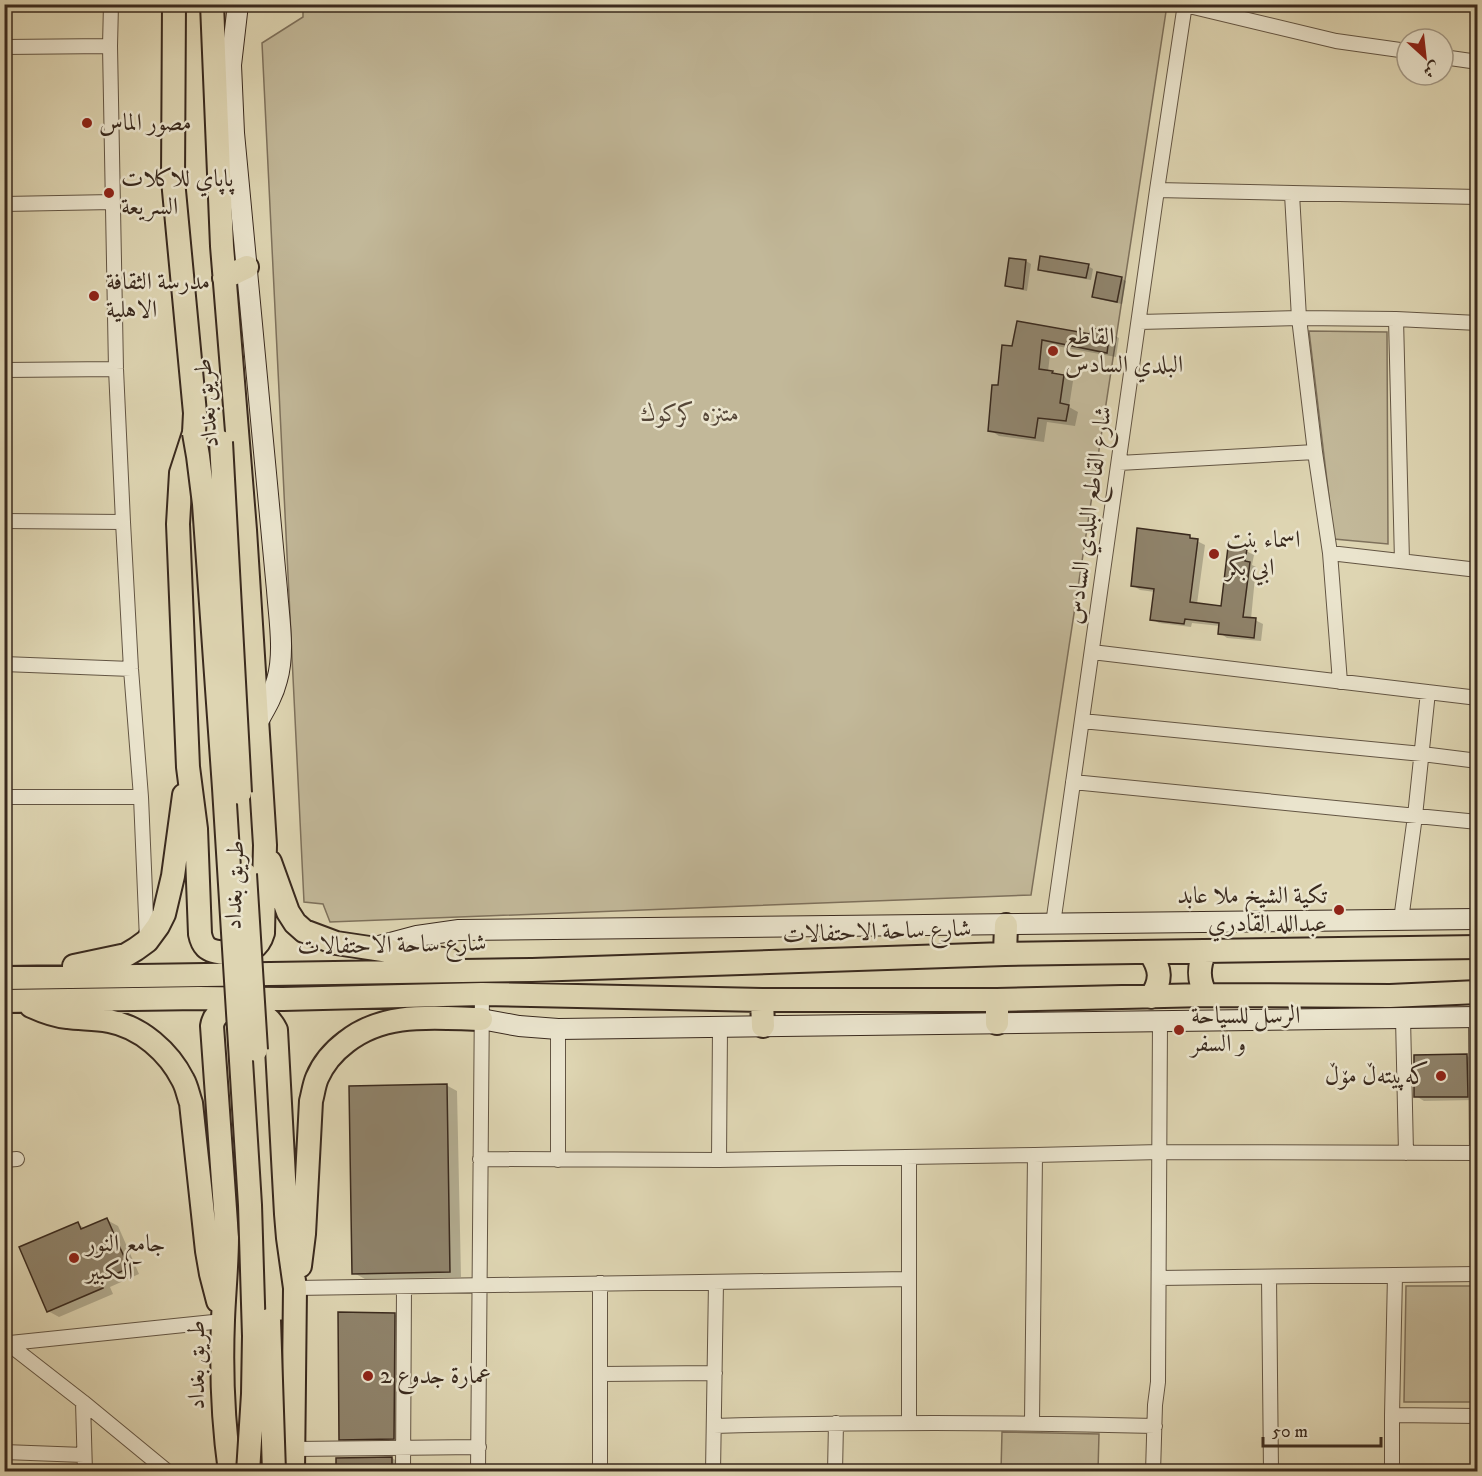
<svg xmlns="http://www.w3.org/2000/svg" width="1482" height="1476" font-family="'IM FELL DW Pica',Amiri,serif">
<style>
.green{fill:#c2b899;stroke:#7e715c;stroke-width:1.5}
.shadow{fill:#0003}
.building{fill:#8f836b;stroke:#3a2a1e;stroke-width:1.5}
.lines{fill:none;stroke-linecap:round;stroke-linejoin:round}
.street-casing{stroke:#635543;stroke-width:16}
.secondary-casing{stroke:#3a2a1e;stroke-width:22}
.primary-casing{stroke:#3a2a1e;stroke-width:26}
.street{stroke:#eae4cd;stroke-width:14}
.secondary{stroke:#eae4cd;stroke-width:20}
.primary{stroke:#ded5b2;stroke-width:22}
.primary-bridge-casing{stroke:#3a2a1e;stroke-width:26;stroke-linecap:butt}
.primary-bridge{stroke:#ded5b2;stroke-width:22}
.poi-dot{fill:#8f2418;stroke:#eae4cd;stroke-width:2}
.labels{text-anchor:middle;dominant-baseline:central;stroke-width:5;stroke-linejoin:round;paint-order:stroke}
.poi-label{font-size:24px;fill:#3a2a1e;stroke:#eae4cd;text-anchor:start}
.street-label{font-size:24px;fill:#3a2a1e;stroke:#eae4cd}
.park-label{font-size:24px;font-style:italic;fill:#554637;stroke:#eae4cd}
</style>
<rect width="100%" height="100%" fill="#ded5b2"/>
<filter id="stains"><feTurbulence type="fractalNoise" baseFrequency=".00333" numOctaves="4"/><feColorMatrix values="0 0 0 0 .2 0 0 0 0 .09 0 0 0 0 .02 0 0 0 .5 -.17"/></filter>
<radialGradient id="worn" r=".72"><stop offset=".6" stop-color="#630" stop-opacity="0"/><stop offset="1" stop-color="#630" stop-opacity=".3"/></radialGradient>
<path class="green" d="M303,4L1167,5L1031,895L330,922L323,904L304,902L262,43L303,17Z
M1309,331L1387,332L1388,544L1334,539Z
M1406,1286H1477V1402H1404Z
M1002,1432L1099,1434L1098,1471H1001Z"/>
<path class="shadow" d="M1010,259L1026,261L1031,264L1027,291L1012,288L1007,285Z
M1088,266L1093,269L1091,280L1044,272L1039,269Z
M1122,279L1126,281L1122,304L1098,299L1094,297Z
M1018,323L1091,336L1092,330L1110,333L1119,338L1116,357L1051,345L1048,372L1064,376L1073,381L1069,407L1078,412L1075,426L1047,422L1044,442L999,436L990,430L1000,387L1014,348Z
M1189,537L1205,545L1197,604L1223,608L1246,551L1254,555L1252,565L1256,567L1251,619L1255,620L1263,624L1261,641L1227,638L1220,633V626L1192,623L1191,627L1159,623L1152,619L1155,592L1140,590L1132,585Z
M1467,1056L1475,1060V1100L1424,1101L1416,1096Z
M446,1085L457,1091L461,1277L365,1279L354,1273Z
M107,1220L118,1226L139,1274L110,1287L113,1294L59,1317L48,1311L78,1224L86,1229Z
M394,1314L402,1319V1443H348L340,1439Z
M392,1458L400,1463V1472H338Z"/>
<path class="building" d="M1040,256L1089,264L1086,278L1038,270Z
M1009,258L1026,260L1023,289L1005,286Z
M1097,272L1122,277L1117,302L1092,297Z
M1017,321L1090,334L1091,328L1110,331L1107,353L1042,340L1039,369L1053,371L1052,373L1064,375L1060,403L1069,405L1066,421L1038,418L1035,438L988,431L992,385H998L1002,345L1012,346Z
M1137,528L1190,535V538L1198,539L1190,602L1221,606L1228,547L1247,549L1245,561L1250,562L1243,617L1256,618L1254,638L1218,634L1219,623L1185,619L1184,624L1150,620L1154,589L1131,586Z
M1467,1054L1468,1097H1414V1055Z
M447,1084L450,1272L352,1274L349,1086Z
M107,1218L129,1268L100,1281L103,1288L47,1312L19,1247L78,1222L81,1229Z
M338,1312L395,1313L394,1439L339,1440Z
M392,1457V1472H336V1458Z"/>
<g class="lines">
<g class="street-casing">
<path id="street" d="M111,4L110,46L116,369L123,522L131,669L141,797L147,940
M1185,5L1336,41L1407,51
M4,47L110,46
M1443,57L1478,62
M1157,190L1478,197
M1292,194L1299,318L1315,452L1330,553L1340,682
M4,204L113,202
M1396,319L1402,561
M1139,322L1299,318L1396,319L1478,323
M4,370L116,369
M1119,463L1315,452
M4,521L123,522
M1330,553L1478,570
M1092,652L1478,698
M4,664L131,669
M1082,721L1422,754L1478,761
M1073,782L1478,822
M4,797H141
M1401,920L1415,816L1428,692
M1053,924L1157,190L1185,4
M1476,1017L1477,1153
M1403,1018L1406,1153
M558,1029V1160
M909,1157V1423
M480,1159L719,1160L1035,1155L1160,1152L1478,1153
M4,1160L17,1159
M719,1160L720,1027
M1269,1277L1271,1472
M1159,1278L1478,1274
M295,1288L909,1279
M6,1342L83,1402L168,1472
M10,1343L223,1321
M601,1374L715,1373
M83,1402L85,1472
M1392,1415L1478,1416
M1032,1422L1035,1155
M714,1426C861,1422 1008,1422 1155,1426
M294,1449L479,1447
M4,1452L84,1455
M403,1472L404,1287
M478,1472L482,994
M600,1472V1283
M713,1472L716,1282
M835,1472L836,1423
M1153,1472L1155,1405L1158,1382L1160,1021
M1392,1472V1415L1395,1275"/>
</g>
<g class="secondary-casing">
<path id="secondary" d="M238,4L231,65L234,133L277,590C279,618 285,653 277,680C273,696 265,709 257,723
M372,948L417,936L459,930L1478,919
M481,1019L519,1026L558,1029L1478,1017"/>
</g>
<g class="primary-casing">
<path id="primary" d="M174,4L173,180L195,413L194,433L181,473L178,524L188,767L196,829L200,934C201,939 203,944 206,947C214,955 243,954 252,949C258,945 261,940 263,933L265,845L245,530L222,246L212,4
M224,278L247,267
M270,862L288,912L295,923L304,931L336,943L450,960
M1205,951C1198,967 1198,980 1206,995
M1150,953C1161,969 1162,980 1151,997
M1005,954L1006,925
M74,966L126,955L136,949L147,941L158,926L164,914L173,876L184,795
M4,978L532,970L1005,954L1478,947
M762,1000L763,1026
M997,1000V1023
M4,1001L199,998L283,999L482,994L762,1000H997L1206,995L1390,996L1478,992
M31,1006C42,1011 54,1016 67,1017C80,1019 95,1018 109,1021C141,1027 169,1052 183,1080C187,1087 188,1095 191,1103L207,1251L211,1274L218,1301
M300,1266L304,1234L311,1101C313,1094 314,1085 317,1078C323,1064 334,1051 346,1042C385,1011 434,1018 481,1019
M230,1472C223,1422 221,1370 223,1320C224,1292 227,1265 227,1237L212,1026C213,1020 216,1014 223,1011C232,1008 260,1013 267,1018C271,1021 274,1026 276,1030L286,1214L288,1238L295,1288L293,1472"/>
</g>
<use href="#street" class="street"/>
<use href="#secondary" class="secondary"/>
<use href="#primary" class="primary"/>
<g class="primary-bridge-casing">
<path id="primary-bridge" d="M194,433L198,456L204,504L224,788L250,1205L254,1336L253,1394L248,1472
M221,442L240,793
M245,874L256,1050
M269,1320L274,1472"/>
</g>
<use href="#primary-bridge" class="primary-bridge"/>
</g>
<g class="poi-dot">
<circle cx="87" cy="123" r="6"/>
<circle cx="109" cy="193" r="6"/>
<circle cx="94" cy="296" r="6"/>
<circle cx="1053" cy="351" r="6"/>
<circle cx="1214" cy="554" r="6"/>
<circle cx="1339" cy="910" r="6"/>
<circle cx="1179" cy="1030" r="6"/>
<circle cx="1441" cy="1076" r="6"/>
<circle cx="74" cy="1258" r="6"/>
<circle cx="368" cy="1376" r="6"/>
</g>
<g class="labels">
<g class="poi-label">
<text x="99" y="123">مصور الماس</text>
<text x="121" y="179">پاپاي للاكلات<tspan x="121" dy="28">السريعة</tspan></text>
<text x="106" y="282">مدرسة الثقافة<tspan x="106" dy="28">الاهلية</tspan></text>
<text x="1065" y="337">القاطع<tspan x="1065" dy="28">البلدي السادس</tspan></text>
<text x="1226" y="540">اسماء بنت<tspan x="1226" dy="28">ابي بكر</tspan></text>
<text x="1327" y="896" text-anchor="end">تكية الشيخ ملا عابد<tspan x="1327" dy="28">عبدالله القادري</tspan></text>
<text x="1191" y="1016">الرسل للسياحة<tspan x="1191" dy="28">و السفر</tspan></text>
<text x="1429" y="1076" text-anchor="end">کەپیتەڵ مۆڵ</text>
<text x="86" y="1244">جامع النور<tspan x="86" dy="28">الكبير</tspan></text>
<text x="380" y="1376">عمارة جدوع 2</text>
</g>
<g class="street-label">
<text transform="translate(207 403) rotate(-95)">طريق بغداد</text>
<text transform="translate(1089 515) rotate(-82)">شارع القاطع البلدي السادس</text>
<text transform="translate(235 885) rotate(-88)">طريق بغداد</text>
<text transform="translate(877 932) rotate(-2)">شارع ساحة الاحتفالات</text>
<text transform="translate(392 945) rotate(-1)">شارع ساحة الاحتفالات</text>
<text transform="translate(197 1365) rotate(-90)">طريق بغداد</text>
</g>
<g class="park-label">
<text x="690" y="414">متنزه كركوك</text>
</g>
</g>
<rect width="1482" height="1476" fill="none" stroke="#ded5b2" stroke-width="24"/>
<rect x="6" y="6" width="1470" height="1464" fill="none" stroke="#3a2a1e" stroke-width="3"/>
<rect x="12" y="12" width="1458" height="1452" fill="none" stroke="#3a2a1e" stroke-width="1.5"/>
<g transform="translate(1425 57) rotate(153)"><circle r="28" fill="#eae4cd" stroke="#a49a87" stroke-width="1.5"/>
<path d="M0-4.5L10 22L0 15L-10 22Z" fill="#8f2418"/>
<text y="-9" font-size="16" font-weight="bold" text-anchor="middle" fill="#3a2a1e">ش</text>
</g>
<path d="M1263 1437v9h118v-9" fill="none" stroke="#3a2a1e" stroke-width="3"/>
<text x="1272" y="1437" font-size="18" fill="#3a2a1e" stroke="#eae4cd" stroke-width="4.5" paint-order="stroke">50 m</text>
<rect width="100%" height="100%" filter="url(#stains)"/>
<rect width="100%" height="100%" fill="url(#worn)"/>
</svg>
